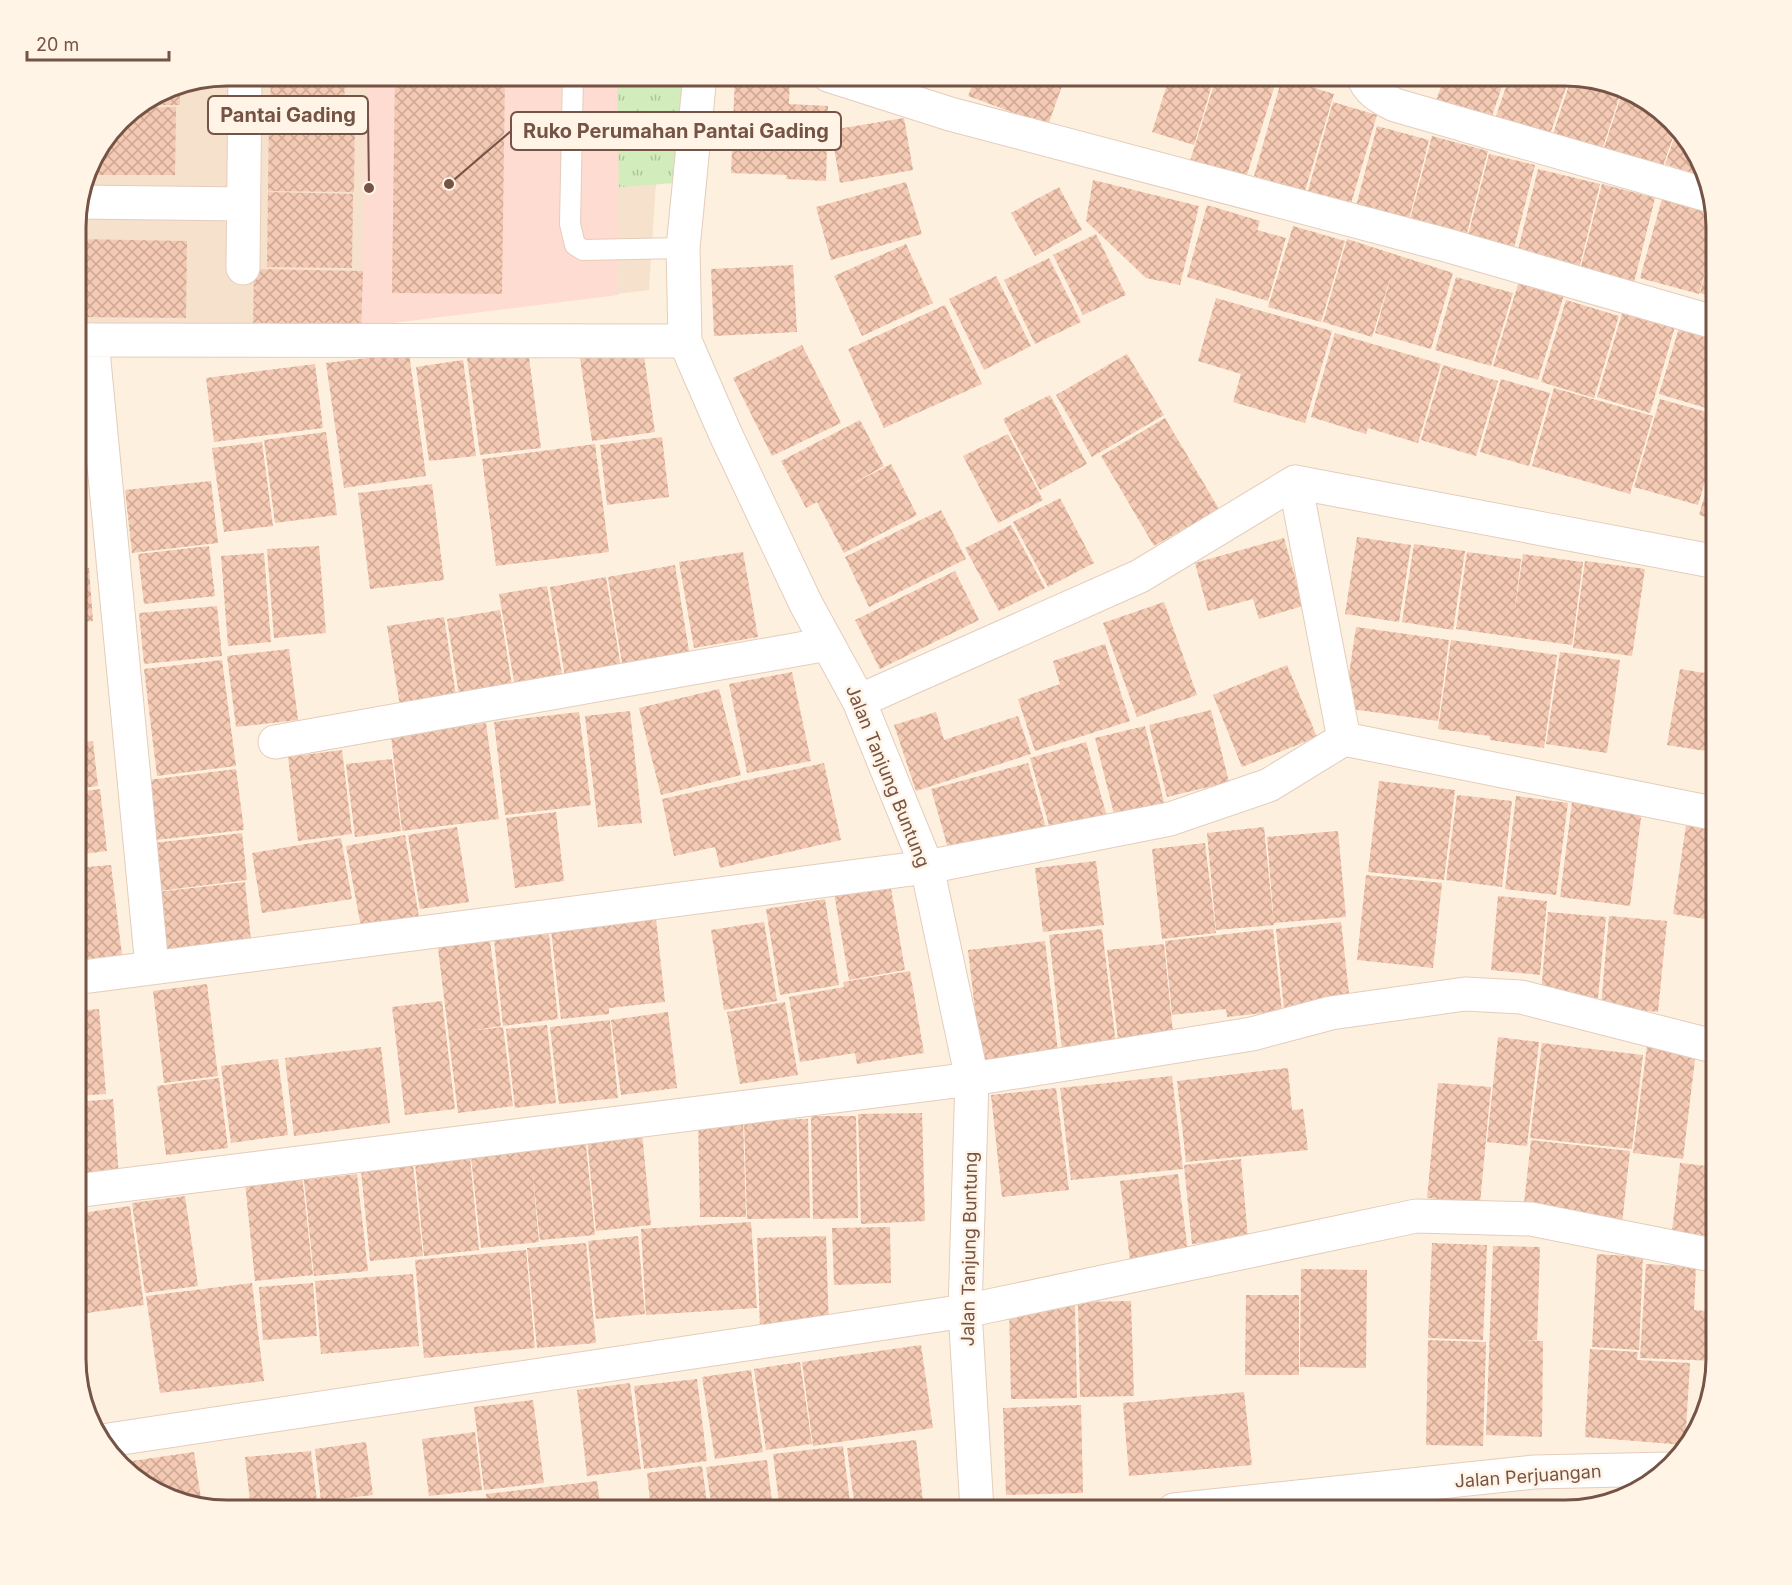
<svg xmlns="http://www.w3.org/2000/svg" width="1792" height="1585" font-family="Inter,sans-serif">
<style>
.residential{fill:#f6e1cc}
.commercial{fill:#ffdcd1}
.park{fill:url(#park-tufts)}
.building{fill:url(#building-cross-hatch)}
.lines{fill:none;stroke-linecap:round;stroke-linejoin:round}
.lane-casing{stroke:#e4cdbd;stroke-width:22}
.street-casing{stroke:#e4cdbd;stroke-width:35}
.lane{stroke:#fff;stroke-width:20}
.street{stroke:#fff;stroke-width:33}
.labels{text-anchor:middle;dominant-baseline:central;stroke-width:5;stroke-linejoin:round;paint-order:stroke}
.street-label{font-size:18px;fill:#755345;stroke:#fff4e6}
.rim{fill:none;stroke:#755345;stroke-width:3}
.leader{fill:none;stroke:#755345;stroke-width:2}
.callout-dot{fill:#755345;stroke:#fff4e6;stroke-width:2}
.callout{fill:#fff4e6;stroke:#755345;stroke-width:2}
.callout-label{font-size:20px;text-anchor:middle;font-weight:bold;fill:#755345}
</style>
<defs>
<pattern id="park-tufts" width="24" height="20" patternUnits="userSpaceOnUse" patternTransform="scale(1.5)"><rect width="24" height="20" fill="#d2ecbc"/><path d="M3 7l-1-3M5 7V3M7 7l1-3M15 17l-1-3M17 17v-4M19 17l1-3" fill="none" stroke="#afc29b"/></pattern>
<pattern id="building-cross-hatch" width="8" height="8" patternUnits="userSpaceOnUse" patternTransform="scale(1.5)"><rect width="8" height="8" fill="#f5cab4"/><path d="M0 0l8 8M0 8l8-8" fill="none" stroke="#cba794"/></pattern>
</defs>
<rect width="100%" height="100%" fill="#fef0de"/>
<path class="residential" d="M227,75H663L649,290L360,327L75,328V217L91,160L126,113L169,86Z"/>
<path class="commercial" d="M368,75H617L618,295L360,327Z"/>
<path class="park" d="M617,75H688L676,183L619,187Z"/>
<path class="building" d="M271,75H345L344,112H270Z
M395,75H505L502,294L392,293Z
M735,75H790L789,104L828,106L826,181L786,179L787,175L731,173Z
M866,75H931L923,97Z
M976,75H1066L1048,125L968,96Z
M1135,75H1159L1153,85Z
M1170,75H1215L1194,145L1152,132Z
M1217,75H1278L1246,178L1190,161Z
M1413,75H1442L1439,84Z
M1445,75H1506L1490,122L1435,104Z
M1510,75L1570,76L1546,146L1492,128Z
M1572,76L1623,86L1598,162L1549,146Z
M1282,78L1334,94L1305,191L1254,176Z
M180,84V105H139L169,86Z
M1624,87L1672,119L1677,126L1658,180L1600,160Z
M1333,102L1377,115L1350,207L1307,194Z
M176,107L175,175H87L91,160L126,113L135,108Z
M269,118L355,119L354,192L268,191Z
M904,118L913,170L840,183L831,130Z
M1377,126L1429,140L1408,223L1355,210Z
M1678,127L1705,168L1707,178L1665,164Z
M1432,136L1488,151L1466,237L1409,223Z
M1489,154L1535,165L1512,256L1466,243Z
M1538,169L1600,184L1578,273L1516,258Z
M1093,180L1199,206L1180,285L1146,278L1086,221Z
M906,182L922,234L831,260L816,207Z
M1602,184L1655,198L1633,287L1579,274Z
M1059,187L1082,230L1035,256L1011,213Z
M268,192L353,194L352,268L267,267Z
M1663,195L1713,208L1717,228L1699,294L1640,278Z
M1207,205L1260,221L1257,230L1286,238L1268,301L1187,277Z
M1293,226L1345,241L1321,322L1268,307Z
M1096,234L1126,295L1083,315L1053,255Z
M1716,234H1717V298L1700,293Z
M75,239L187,241L186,318L75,317Z
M1347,239L1453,273L1431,349L1375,333L1393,269L1372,337L1323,322Z
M906,244L933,303L862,336L834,276Z
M1049,258L1081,322L1035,344L1004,280Z
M793,265L797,332L714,336L711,269Z
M254,269L363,271L361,329L253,327Z
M996,276L1031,346L984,370L949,299Z
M1456,277L1513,293L1491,366L1435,350Z
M1519,281L1564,295L1538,380L1493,366Z
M1216,298L1332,331L1305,423L1233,402L1241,374L1198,361Z
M1566,300L1619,316L1594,398L1541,382Z
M945,305L982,384L884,428L848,349Z
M1624,307L1676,323L1650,413L1597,397Z
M1682,318L1717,329L1716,411L1659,394Z
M1335,333L1441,364L1418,443L1368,428L1380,384L1366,434L1311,417Z
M802,345L841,423L772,456L733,378Z
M643,349L655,432L592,441L580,358Z
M528,350L541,448L480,455L467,358Z
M409,353L426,476L344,488L326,363Z
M1127,354L1164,415L1092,457L1056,395Z
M463,360L476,456L429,461L416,367Z
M315,364L323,428L214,442L206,378Z
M1443,365L1498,381L1476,456L1421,440Z
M1501,379L1550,393L1529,466L1480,452Z
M1554,388L1653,416L1630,494L1532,466Z
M1050,395L1087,464L1040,490L1003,419Z
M1660,399L1714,414L1710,431L1717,433V441L1698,505L1634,487Z
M1165,418L1219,509L1154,546L1101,456Z
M860,420L884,466L845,488L891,464L917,515L844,553L817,502L806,508L781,461Z
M326,432L337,515L275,523L264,440Z
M1008,434L1043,500L998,523L963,456Z
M662,437L669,497L607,505L600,445Z
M262,442L273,526L224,532L212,448Z
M595,444L609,552L496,566L482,459Z
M1716,456H1717V520L1699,515Z
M211,481L218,543L132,553L125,490Z
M432,484L444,580L370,589L358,493Z
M1060,498L1094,563L1048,587L1013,522Z
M941,510L966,559L869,607L845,557Z
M1011,525L1045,588L999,611L965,548Z
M1357,537L1411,545L1399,622L1345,614Z
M1284,538L1303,606L1259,619L1253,599L1208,611L1195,563Z
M1414,544L1465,551L1453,630L1402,622Z
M209,546L215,596L144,604L138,554Z
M319,546L326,633L274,638L267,549Z
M743,552L758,637L694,648L679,562Z
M1467,552L1521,559L1514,616L1523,554L1583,562L1572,645L1456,629Z
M264,553L271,642L228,646L221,556Z
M1585,561L1645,569L1632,656L1573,648Z
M675,565L690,657L623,669L608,577Z
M89,568L93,621L75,623V569Z
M955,571L979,620L880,669L855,620Z
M606,577L621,668L565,677L550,587Z
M547,586L563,680L515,687L499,594Z
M1164,602L1197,695L1137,717L1103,623Z
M217,606L222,656L144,664L139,613Z
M500,610L513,692L460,701L447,619Z
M444,617L457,702L401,712L387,626Z
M1356,627L1449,640L1438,721L1344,708Z
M77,628L81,682H75V629Z
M1451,640L1557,655L1544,748L1490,740V736L1438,729Z
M1105,644L1130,721L1035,751L1018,699L1060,684L1053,661Z
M289,649L298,720L236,727L227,656Z
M1560,652L1620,660L1607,753L1546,744Z
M222,660L236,766L157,776L144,669Z
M1287,665L1317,737L1242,767L1213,695Z
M1680,669L1717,675V726L1712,752L1667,745Z
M792,672L811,761L747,773L729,684Z
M719,689L741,775L661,795L639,708Z
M79,690L85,741L75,742V691Z
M1211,710L1229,782L1167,797L1149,725Z
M630,711L642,823L598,827L585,716Z
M579,712L591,805L505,815L494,722Z
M936,712L944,740L1018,716L1031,754L916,791L894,725Z
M486,723L499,819L402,831L391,736Z
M1145,726L1165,806L1115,818L1095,738Z
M93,741L98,786L75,789V743Z
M1086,742L1108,820L1052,836L1030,758Z
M342,750L352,834L298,841L288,757Z
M392,759L401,831L355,837L346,764Z
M824,763L841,840L720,868L715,847L674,856L662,799Z
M1028,763L1046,828L950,855L931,789Z
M236,769L244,830L147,841L140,781Z
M1379,781L1455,790L1444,880L1368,872Z
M100,789L107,851L75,855V792Z
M1457,795L1512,801L1502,887L1446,880Z
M1516,796L1568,803L1556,895L1505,889Z
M1572,802L1642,810L1630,906L1560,897Z
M556,812L564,881L515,888L506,818Z
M1687,818L1717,822V921L1673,914Z
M457,827L469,902L420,909L408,835Z
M1264,827L1274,925L1216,930L1207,833Z
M1338,831L1346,917L1274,923L1267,837Z
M242,833L247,880L159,891L153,843Z
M405,835L419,917L361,927L346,846Z
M341,838L352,899L262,913L252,853Z
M1205,843L1216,933L1162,939L1152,849Z
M1096,861L1104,925L1043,932L1035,868Z
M111,865L122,955L75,960V868Z
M1366,875L1442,883L1433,968L1357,960Z
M889,877L905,970L849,980L833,887Z
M245,882L252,950L165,960L157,892Z
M1498,896L1547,901L1540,975L1491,970Z
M825,899L839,985L780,995L766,909Z
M1548,912L1606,917L1598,998L1541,993Z
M1609,916L1667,921L1658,1012L1601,1006Z
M656,919L665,1002L609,1008V1014L561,1019L551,930Z
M764,922L777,1001L724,1010L711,930Z
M1341,922L1350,1003L1284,1010L1276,929Z
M1102,929L1116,1044L1062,1050L1049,935Z
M1273,929L1282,1011L1227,1017L1226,1009L1172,1015L1165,941Z
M489,933L501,1026L468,1031L503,1027L513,1106L458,1113L437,940Z
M549,934L558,1019L503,1026L494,940Z
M1045,941L1058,1052L981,1061L968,950Z
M1164,944L1173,1033L1118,1039L1107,950Z
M910,971L924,1053L857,1064L855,1053L800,1062L789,997L844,987L843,982Z
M207,984L218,1076L164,1083L153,991Z
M442,1001L455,1109L405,1115L392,1007Z
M785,1002L798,1075L740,1084L727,1012Z
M99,1009L106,1094L75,1096V1011Z
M668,1012L677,1088L621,1095L611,1020Z
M610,1020L618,1098L559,1104L550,1027Z
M547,1025L556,1103L515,1108L506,1029Z
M1498,1037L1539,1042L1527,1146L1487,1142Z
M1542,1043L1643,1055L1632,1149L1530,1138Z
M1647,1046L1696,1051L1683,1159L1633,1153Z
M381,1047L390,1123L294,1136L285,1058Z
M278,1059L288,1135L231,1143L221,1066Z
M1288,1068L1292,1110L1303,1109L1308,1150L1186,1162L1177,1081Z
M1172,1076L1183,1169L1071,1180L1060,1088Z
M219,1078L228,1148L166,1155L157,1086Z
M1438,1083L1491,1087L1480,1203L1427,1198Z
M1056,1088L1069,1190L1002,1197L991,1095Z
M113,1099L119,1177L75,1181V1102Z
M922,1113L925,1221L861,1224L858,1114Z
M811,1116H856L858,1218L813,1219Z
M698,1118H743L746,1217H700Z
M808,1119L810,1218L747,1219L744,1120Z
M642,1133L651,1225L596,1231L587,1138Z
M585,1136L595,1235L540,1240L532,1169L539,1242L481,1248L470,1148Z
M1531,1140L1630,1151L1622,1224L1523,1213Z
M470,1158L479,1250L424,1256L415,1163Z
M1241,1159L1248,1238L1192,1244L1184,1165Z
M1680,1163L1717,1167V1237L1672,1231Z
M413,1165L423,1256L370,1261L361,1171Z
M357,1174L368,1271L314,1276L304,1180Z
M1178,1174L1188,1252L1130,1260L1120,1181Z
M302,1175L313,1275L255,1281L245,1182Z
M185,1196L198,1286L145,1293L132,1203Z
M130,1206L144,1305L87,1313L75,1214Z
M751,1222L757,1308L646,1315L641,1229Z
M890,1227L891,1283L834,1285L832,1228Z
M638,1236L645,1314L596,1319L588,1241Z
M826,1236L829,1329L760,1330L757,1238Z
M586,1243L596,1343L537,1348L527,1248Z
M1432,1243L1487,1245L1483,1340L1428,1338Z
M1493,1246L1540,1247L1537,1340H1517L1543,1341L1542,1437L1486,1435Z
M75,1247L86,1312L75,1314Z
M526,1250L535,1348L424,1358L415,1260Z
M1597,1254L1643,1257L1639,1350L1592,1347Z
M1646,1264L1696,1267L1694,1310L1717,1312V1361L1640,1358Z
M1301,1269L1367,1270L1366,1368L1300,1367Z
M413,1274L419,1346L321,1354L315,1281Z
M252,1283L264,1381L160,1393L146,1296Z
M313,1283L317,1336L263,1340L259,1287Z
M1246,1295H1299V1375H1245Z
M1131,1301L1134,1396L1080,1397L1078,1302Z
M1075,1305L1077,1398L1011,1399L1009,1306Z
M1428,1340L1486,1342L1483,1446L1426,1445Z
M921,1345L933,1428L813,1446L802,1362Z
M1590,1349L1638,1352L1637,1360L1690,1363L1685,1445L1585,1437Z
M800,1362L812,1444L766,1450L754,1369Z
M751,1370L763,1452L715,1459L702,1377Z
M697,1379L707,1461L644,1469L634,1386Z
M630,1383L641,1469L587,1476L577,1390Z
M1244,1392L1252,1465L1129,1476L1123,1403Z
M533,1400L544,1483L484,1490L474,1407Z
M1081,1405L1083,1493L1006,1495L1003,1408Z
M475,1432L482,1490L429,1496L422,1439Z
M916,1440L924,1510H855L847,1448Z
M366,1442L373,1495L321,1501L315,1449Z
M843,1446L851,1510H780L773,1454Z
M311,1451L318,1510H251L245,1457Z
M194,1452L202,1505L168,1498L118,1463Z
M767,1460L773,1510H712L706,1467Z
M702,1466L708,1510H651L647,1473Z
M597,1481L601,1510H488L486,1494Z
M374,1501V1510H325L324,1505Z"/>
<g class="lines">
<g class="lane-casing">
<path id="lane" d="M573,75L570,224L575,245L583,250L683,248"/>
</g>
<g class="street-casing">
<path id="street" d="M700,75L683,248L685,341L725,433L806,604L859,701L927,867L972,1079L965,1311L977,1510
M828,75L950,114L1446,245L1717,323
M1363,75C1367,91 1381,98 1395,105L1711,196
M79,202L243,204
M243,268L245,75
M75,340L685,341
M92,340L152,967
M1295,482L1344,739
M859,701L1140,576L1295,482L1717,562
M275,742L828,644
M75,978L927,867L1170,819L1269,785L1344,739L1717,814
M75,1191L972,1079L1252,1034L1331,1013L1465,994L1521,997L1717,1047
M102,1441L965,1311L1416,1216L1531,1219L1717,1256
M1174,1510L1534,1472L1668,1469"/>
</g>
<use href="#lane" class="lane"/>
<use href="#street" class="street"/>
</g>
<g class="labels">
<g class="street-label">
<text transform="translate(888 776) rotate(68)">Jalan Tanjung Buntung</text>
<text transform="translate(969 1249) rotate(-89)">Jalan Tanjung Buntung</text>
<text transform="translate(1528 1476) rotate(-4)">Jalan Perjuangan</text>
</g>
</g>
<path d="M0 0H1792V1585H0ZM227 86H1565A141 141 0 0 1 1706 227V1359A141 141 0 0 1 1565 1500H227A141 141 0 0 1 86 1359V227A141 141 0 0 1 227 86Z" fill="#fff4e6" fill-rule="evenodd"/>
<path class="rim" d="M227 86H1565A141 141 0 0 1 1706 227V1359A141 141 0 0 1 1565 1500H227A141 141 0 0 1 86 1359V227A141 141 0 0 1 227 86Z"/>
<path class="leader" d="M369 188L368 115M449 184L511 131"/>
<g class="callout-dot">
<circle cx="369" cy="188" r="6"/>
<circle cx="449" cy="184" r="6"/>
</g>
<g class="callout">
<rect x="208" y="96" width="160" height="38" rx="6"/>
<rect x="511" y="112" width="330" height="38" rx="6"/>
</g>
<g class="callout-label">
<text x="288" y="122">Pantai Gading</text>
<text x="676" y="138">Ruko Perumahan Pantai Gading</text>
</g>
<path d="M27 51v9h142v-9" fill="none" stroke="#755345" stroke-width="3"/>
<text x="36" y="51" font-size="18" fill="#755345" stroke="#fff4e6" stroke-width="4.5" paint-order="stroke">20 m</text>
</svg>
